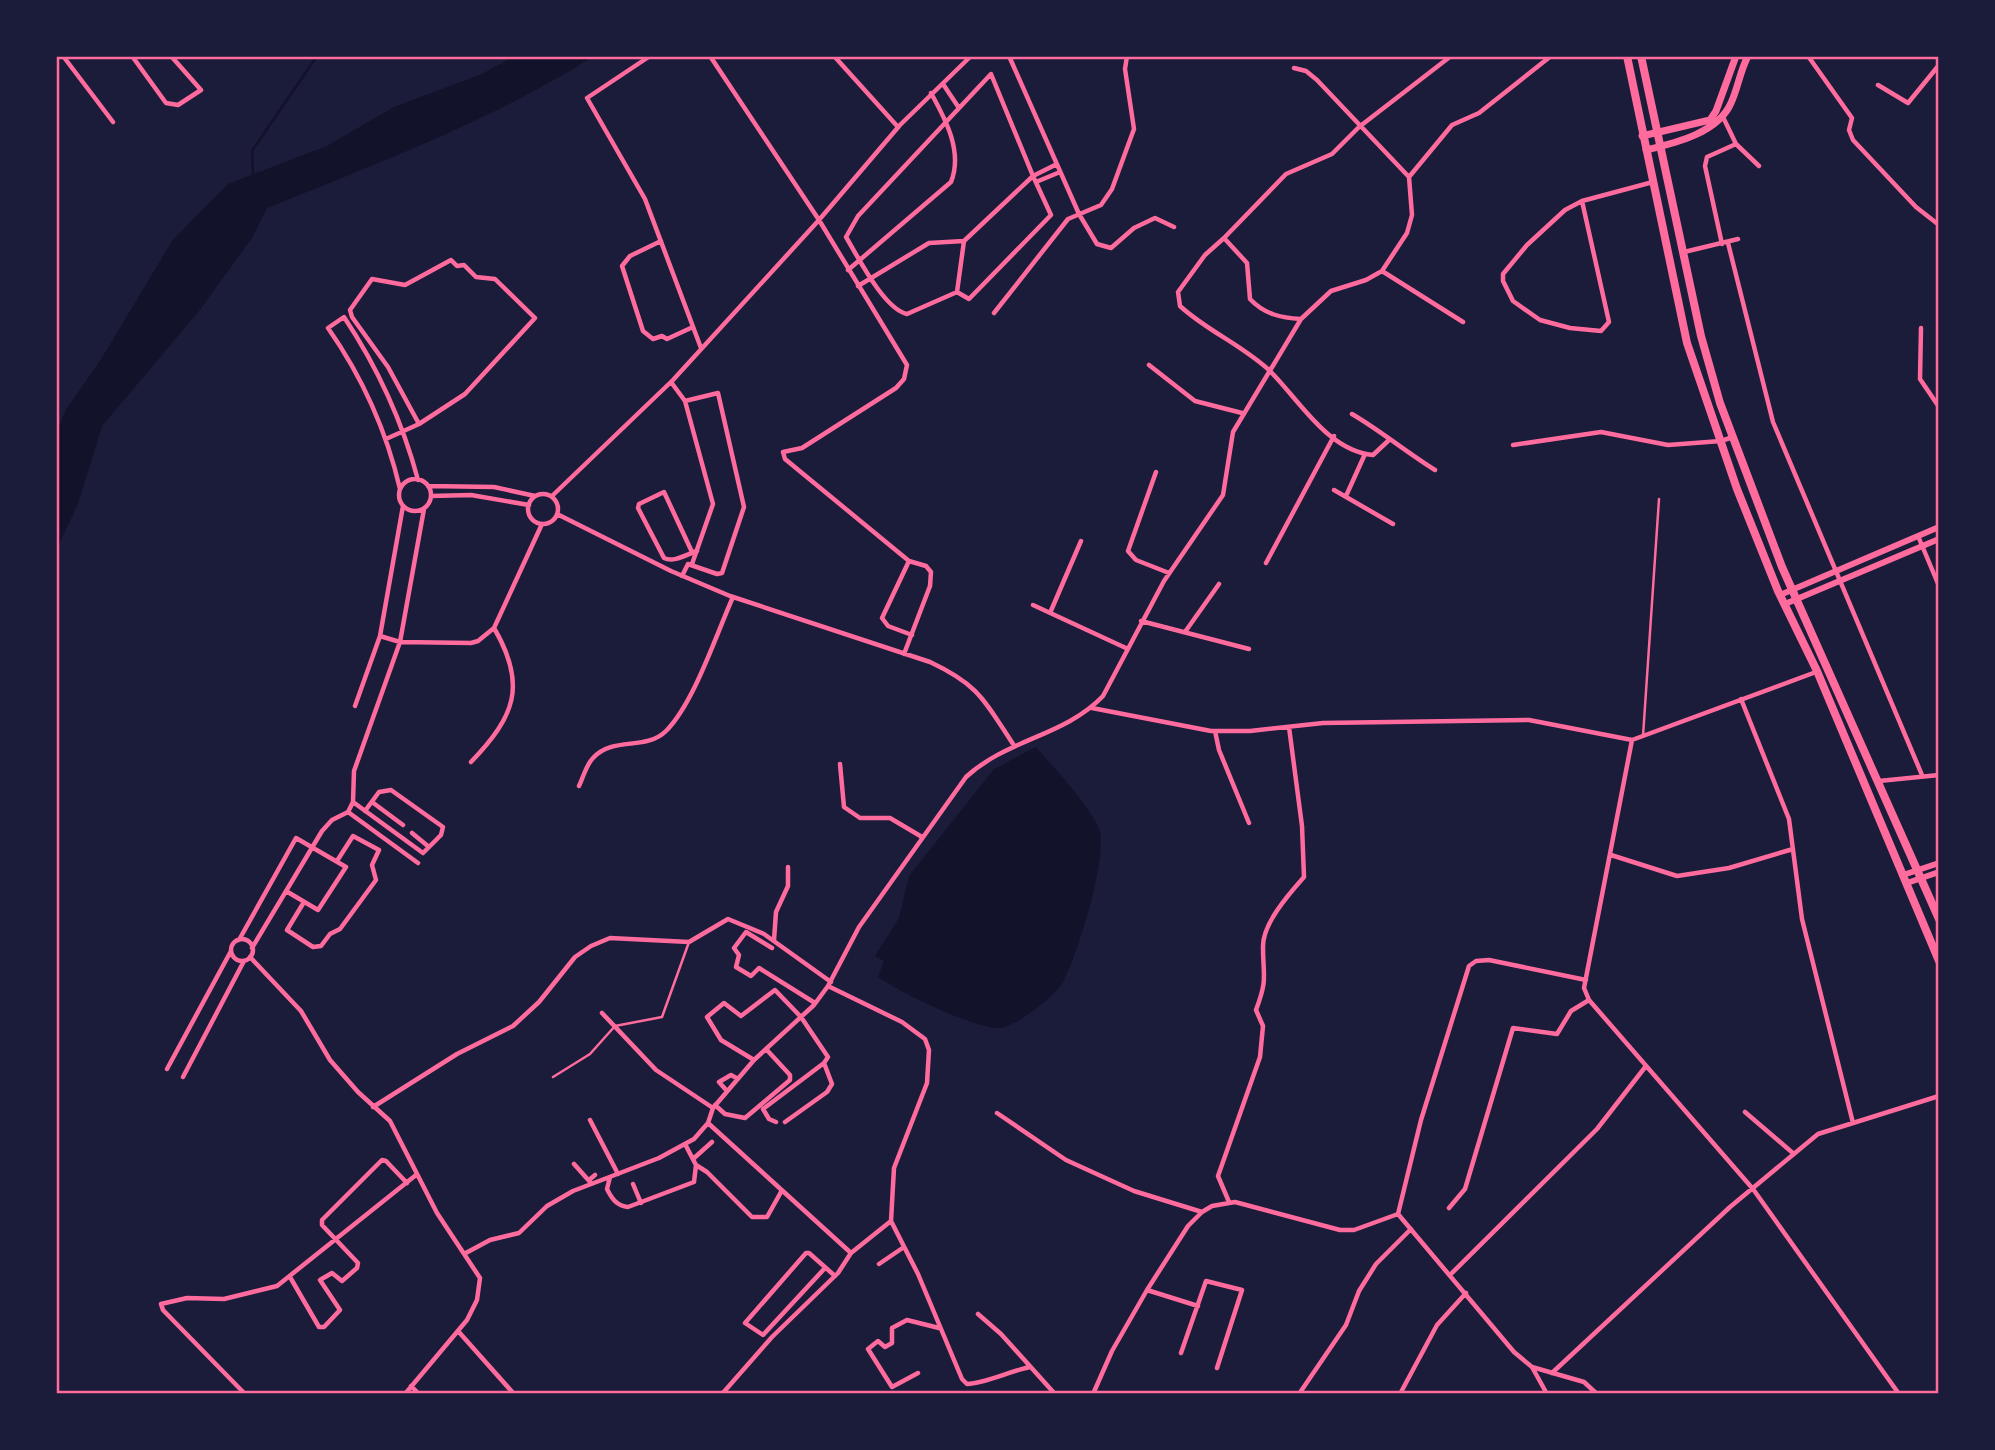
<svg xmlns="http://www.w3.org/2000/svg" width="1995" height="1450" font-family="Mulish,sans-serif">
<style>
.water{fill:#12122b}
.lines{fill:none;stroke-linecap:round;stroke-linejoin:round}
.stream{stroke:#12122b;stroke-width:2.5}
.service{stroke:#ff6b9d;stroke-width:2.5}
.minor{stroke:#ff6b9d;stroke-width:4.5}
.tertiary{stroke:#ff6b9d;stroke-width:6}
.secondary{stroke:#ff6b9d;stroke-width:7}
.trunk{stroke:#ff6b9d;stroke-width:8}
.neatline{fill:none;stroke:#ff6b9d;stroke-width:2.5}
</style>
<rect width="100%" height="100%" fill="#1b1b3a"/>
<path class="water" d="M515,56H594C493,120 378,163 267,208L252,238L199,311L102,426L78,504L56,550V435L65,411L100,361L172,241L228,184L327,146L394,107L482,74Z
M1036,747C1051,764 1096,813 1100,832C1106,863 1078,953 1063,982C1056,996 1015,1027 1000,1028C974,1029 900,992 878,977L884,961L875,956L899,918L909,876L994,769Z"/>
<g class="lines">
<path class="stream" d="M253,176L252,151L317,56"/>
<path class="service" d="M1643,736L1659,499
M553,1077L590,1054L615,1026L662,1017L689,942"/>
<path class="minor" d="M63,56L113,122
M112,56H118
M132,56L166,103L178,105L201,90L171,56
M650,56L587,98L645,199L701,348
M710,56L819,220L907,365L904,379L896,388L802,448L783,452L785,459L909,561L926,566L931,572L930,586L904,654
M834,56L898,127
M1009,56L1079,214L1097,244L1111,248L1134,228L1155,218L1174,227
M1808,56L1852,118L1849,130L1853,140L1916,207L1939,225
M1294,68L1306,71L1317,80L1409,177
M943,84L959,108
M1878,85L1908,103L1939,65
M1723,117L1736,144
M1036,182L1060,172
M1582,201L1609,322L1601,331L1570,328L1540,320L1513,301L1503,281V274L1527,245L1565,210L1582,201L1653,182
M1224,238L1205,255L1178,292L1180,306C1207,331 1244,346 1271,372C1299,400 1328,451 1373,455L1388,441
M661,241L630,256L622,266L643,331L653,339L662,336L667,339L693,327
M964,241L957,292L969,299L1051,215L1033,176L1057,164
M1728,243L1773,422L1922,775
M1722,244L1705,166L1707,157L1736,144L1759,166
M1684,252L1738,239
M848,270L951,182C963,152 946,120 931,93
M1382,271L1463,322
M858,286L929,243L964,241L1033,176L991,74L858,216L846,237C858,257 884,309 907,314L957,292
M994,313L1068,219L1101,205L1112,189L1134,129L1125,69L1127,56
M1301,319C1281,318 1264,314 1250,299L1247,263L1224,238L1286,174L1332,154L1359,127L1451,56
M1921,328L1920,379L1939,407
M1149,365L1195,401L1242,413
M671,382L685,401L718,393L744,507L722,573L717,574L688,564L682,576
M685,401L713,504L692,564
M1352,414C1381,431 1406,452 1435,470
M386,439L419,424L388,367L352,317L350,310L372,279L405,285L451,260L457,266L464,265L476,277L495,279L535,318L465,394L419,424
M1513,445L1601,432L1668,445L1721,441L1733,437
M1156,472L1128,551L1136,560L1169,573
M399 495a16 16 0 1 1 32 0a16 16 0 1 1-32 0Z
M428,486L494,487L535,496
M400,489C386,429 363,378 328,328L344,317C378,368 402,420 418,480
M1334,490L1393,524
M528 509a15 15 0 1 1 30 0a15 15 0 1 1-30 0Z
M431,496L471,495L529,505
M552,496L673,380L819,220L900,125L971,56
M1346,496L1365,454
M557,514L671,571L730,596L930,662C979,685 984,700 1013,744
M1918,536L1939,586
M692,552L664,492L639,504L638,508L664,558C674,563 687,554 697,551
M909,561L882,618L888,626L912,635
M1266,563L1334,436
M1033,605L1128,649
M1050,613L1081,541
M1141,621L1249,649
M1185,632L1219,584
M380,636L400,642L471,643L478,641L494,628
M1741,699L1789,819L1802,919L1853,1123
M355,706L380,636L403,506
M1092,708L1211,731H1250L1323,723L1529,720L1632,740L1816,672
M1215,731L1219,750L1249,823
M1632,740L1584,988L1589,1000L1753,1189L1899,1394
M471,762C514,717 528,686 494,628L542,524
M840,764L844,807L860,818H890L922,837
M1879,781L1939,775
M579,786C583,778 586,765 593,758C613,736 646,751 666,731C694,703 716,635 733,597
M353,802L423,853
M372,802L403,825
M365,811L379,792L391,790L443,827L441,835L423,853
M348,812L418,863
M412,833L429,847
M1611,855L1677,876L1729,868L1793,849
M304,902L287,930L313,947L321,946L330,934L340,929L376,880L372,865L379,850L353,836L337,861
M231 950a11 11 0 1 1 22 0a11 11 0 1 1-22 0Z
M239,940L296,838L346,867L318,910L286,891
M774,940L776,912L788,886V867
M252,948L322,831L332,820L348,812L353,802L354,771L400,642L424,509
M772,948L746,932L734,948L739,955L736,967L751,976L759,968L815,1003
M250,957L301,1011L330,1060L358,1092L390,1121L437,1213L480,1278L477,1300L467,1320L405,1394
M828,986L902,1022L925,1039L929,1050L927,1083L894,1168L891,1221L918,1274L962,1379L967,1384C986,1383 1010,1371 1030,1367
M602,1013L656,1070L713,1108
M754,1060L721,1040L707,1017L724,1003L741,1016L775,990L801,1017L828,1057L824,1063L832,1084L827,1092L785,1122
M167,1069L231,951
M183,1077L244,961
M727,1091L719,1082L731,1075L738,1079
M715,1105L725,1114L745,1118L790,1080V1075L766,1049
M373,1107L457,1054L513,1026L539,1002L575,957L591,946L610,938L689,942L728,919L764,934L831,982
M1745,1112L1794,1154
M997,1113L1066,1160L1134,1191L1202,1212
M590,1120L618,1174
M776,1122L769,1119L763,1109L824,1063
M708,1123L851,1253L891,1221
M685,1144L696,1165L707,1172L752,1217H767L781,1192
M693,1159L712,1142
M574,1164L591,1183
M610,1177L607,1189C612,1199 617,1206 628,1207L694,1182L696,1165
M589,1180L595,1175
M633,1184L641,1203
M1229,1202L1218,1176L1260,1057L1263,1026L1256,1010C1268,978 1263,978 1263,946C1263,923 1289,894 1304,877L1302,826L1289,727
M1449,1208L1465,1189L1513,1028L1557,1034L1571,1011L1589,1000
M1398,1214L1421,1120L1469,966L1476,961L1489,960L1586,980
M1398,1214L1514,1352L1532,1367L1584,1382L1597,1394
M464,1254L490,1240L519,1233L547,1206L573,1191L659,1158L694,1139L708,1123L713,1108L754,1060L814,1005L828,986L859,927L966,777C1007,739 1065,736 1103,696L1164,581L1223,495L1233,432L1301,319L1331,291L1366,280L1382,271L1407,233L1412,215L1409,177L1452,125L1479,113L1551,56
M879,1264L904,1247
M825,1268L763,1335L745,1323L806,1253H809L835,1276
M1450,1275L1597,1129L1646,1066
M290,1277L319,1327H324L340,1310L320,1280L332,1273L342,1281L357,1268L358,1263L322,1225V1220L382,1160L386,1161L407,1183
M1147,1290L1198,1306
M978,1314L1001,1334L1055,1394
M458,1331L514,1394
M1181,1353L1206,1281L1242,1290L1217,1368
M1532,1367L1547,1394
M918,1373L892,1387L868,1349L878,1341L885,1347L892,1343V1328L907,1320L939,1328
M1552,1373L1730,1207L1818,1134L1939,1096
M411,1386L419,1394
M245,1394L163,1310L161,1304L187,1298L224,1299L277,1286L416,1175
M722,1394L772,1337L838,1273L851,1253
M1093,1394L1112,1351L1147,1290L1188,1226L1202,1212L1212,1206L1235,1202L1340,1230H1354L1398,1214
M1299,1394L1346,1325L1359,1291L1376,1264L1411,1229
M1400,1394L1437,1325L1466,1293"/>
<path class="tertiary" d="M1780,595L1939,527
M1785,604L1939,539
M1903,875L1939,863
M1907,883L1939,872"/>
<path class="secondary" d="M1642,136L1710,120L1716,111L1736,56
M1646,150C1675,143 1718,133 1731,103C1738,88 1740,71 1748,56"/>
<path class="trunk" d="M1627,56L1687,343L1737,489L1778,591L1817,671L1939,961
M1641,56L1701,336L1720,403L1782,567L1939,919"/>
</g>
<rect width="1995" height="1450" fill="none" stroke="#1b1b3a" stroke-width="116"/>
<rect x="58" y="58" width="1879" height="1334" class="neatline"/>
</svg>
